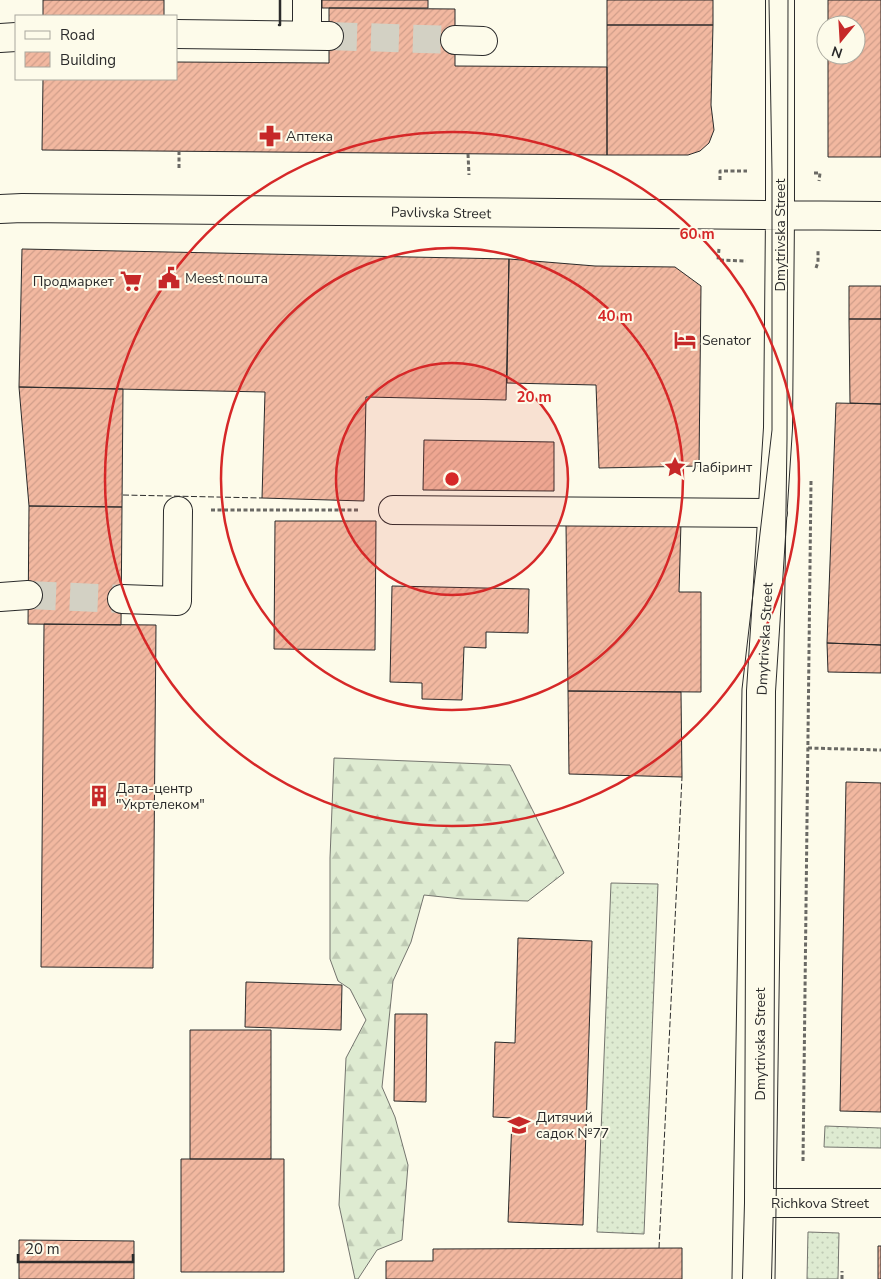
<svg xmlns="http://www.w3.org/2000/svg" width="881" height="1279" font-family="'Nunito Sans',sans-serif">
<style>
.grass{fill:url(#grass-dots);stroke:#74746e}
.forest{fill:url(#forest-firs);stroke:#74746e}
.building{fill:url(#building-hatch);stroke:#2b2b2b}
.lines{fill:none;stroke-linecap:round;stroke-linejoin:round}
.minor-tunnel{stroke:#d3d1c4;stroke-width:28;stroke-dasharray:28 14;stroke-linecap:butt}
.minor-casing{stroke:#2b2b2b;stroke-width:30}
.path{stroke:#6a6964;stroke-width:3;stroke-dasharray:4 2.5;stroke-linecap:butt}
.minor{stroke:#fdfbea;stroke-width:28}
.tram{stroke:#2b2b2b;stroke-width:1}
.fence{stroke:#2b2b2b;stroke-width:1;stroke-dasharray:6 2.5;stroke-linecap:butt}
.wall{stroke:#2b2b2b;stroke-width:2.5}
.ring{fill:none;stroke:#d62828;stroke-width:2.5}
.labels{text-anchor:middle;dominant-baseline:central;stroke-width:4;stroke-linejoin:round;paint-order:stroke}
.poi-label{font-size:14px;fill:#2b2b2b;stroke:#fdfbea;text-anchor:start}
.street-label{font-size:14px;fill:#2b2b2b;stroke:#fdfbea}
.centre{fill:#d62828;stroke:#fdfbea;stroke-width:2.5}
.ring-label{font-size:15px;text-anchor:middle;font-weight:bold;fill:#d62828;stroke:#fdfbea;stroke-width:4;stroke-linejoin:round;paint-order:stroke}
</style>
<defs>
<pattern id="grass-dots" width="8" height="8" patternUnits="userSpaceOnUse" patternTransform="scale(1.25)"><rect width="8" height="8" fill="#deebd1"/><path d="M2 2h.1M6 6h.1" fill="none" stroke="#bfcab4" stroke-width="1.8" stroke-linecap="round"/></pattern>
<pattern id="forest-firs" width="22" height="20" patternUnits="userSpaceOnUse" patternTransform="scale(1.25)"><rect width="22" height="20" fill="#deebd1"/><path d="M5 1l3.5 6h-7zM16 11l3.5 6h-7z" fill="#bfcab4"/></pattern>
<pattern id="building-hatch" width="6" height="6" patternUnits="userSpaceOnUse" patternTransform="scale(1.25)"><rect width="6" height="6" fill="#f2b8a0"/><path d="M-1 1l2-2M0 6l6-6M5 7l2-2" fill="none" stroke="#d09e8a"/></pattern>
</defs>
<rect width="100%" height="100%" fill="#fdfbea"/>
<path class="grass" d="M611,883L658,884L644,1234L597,1232Z
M825,1126L881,1128V1148L824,1147Z
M808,1232L839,1233L838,1279H807Z"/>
<path class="forest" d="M334,758L510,765L564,873L528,901L462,899L424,895L411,942L393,981L382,1087L395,1117L408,1165L402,1240L377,1250L358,1279H355L339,1205L346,1058L366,1020L350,989L338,981L330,959V858Z"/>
<path class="building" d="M43,0H164V16H43Z
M322,0H428V8H322Z
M607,0H713V25H607Z
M828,0H881V157H828V55H856V25H828Z
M329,8L455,9V66L607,67V155L42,150L43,79H176V62L329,63Z
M607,25H713L711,105L714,130L709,143L700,151L688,155H607Z
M22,249L509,259L506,400L366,397L364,501L262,498L265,392L19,387Z
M509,259L595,266L675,267L701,286L699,466L599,468L596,385L507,383Z
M849,286H881V319H849Z
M849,319H881V404L850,403Z
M19,387L123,389L122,507L29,506Z
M836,403L881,404V645L827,643Z
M424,440L554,442V491L423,490Z
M29,506L122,507L121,625L28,624Z
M275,521H376L375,650L274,649Z
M681,522L679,592H701V692L568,691L566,525Z
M392,586L529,589L528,633L486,632V648L464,647L462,700L422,699V683L390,682Z
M44,624L156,625L153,968L41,967Z
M827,643L881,645V673L828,672Z
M568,691L681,692L682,777L569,774Z
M846,782L881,783V1112L840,1111Z
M518,938L592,941L583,1225L508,1222L512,1118L493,1117L495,1042L515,1043Z
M246,982L342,985L341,1030L245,1027Z
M395,1014H427L426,1102L394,1101Z
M190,1030H271V1159H190Z
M181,1159H284V1272H181Z
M19,1240L134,1241V1279H19Z
M878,1246H881V1279H878Z
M682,1248V1279H386V1261H433V1249Z"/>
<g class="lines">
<path class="minor-tunnel" d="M329,36L455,40
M28,595L122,599"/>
<g class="minor-casing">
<path id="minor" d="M307,0V35
M176,34L329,36
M0,38L16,37
M455,40L483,41
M0,209L22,208L881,216
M393,510L773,513
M0,597L28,595
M122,599L177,601L178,511
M759,1203H881
M757,1279L759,1203L761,691L778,428L780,216V0"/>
</g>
<path class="path" d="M179,151V168
M468,154L469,175
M814,173H820L819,181
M720,180V171H747
M719,249L718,260L746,261
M816,268L818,262V250
M211,510H360
M808,748L881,750
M803,1161L811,481
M842,1279V1271"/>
<use href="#minor" class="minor"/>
<path class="tram" d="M732,1279L742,689L772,430V172L769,0
M775,1279L787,439L788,0"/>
<path class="fence" d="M123,495L262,498
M659,1248L682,777"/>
<path class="wall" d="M279,25H280V0"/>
</g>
<circle cx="452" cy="479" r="116" fill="#d62828" fill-opacity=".12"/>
<g class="ring">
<circle cx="452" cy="479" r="116"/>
<circle cx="452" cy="479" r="231"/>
<circle cx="452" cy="479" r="347"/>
</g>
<defs>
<g id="pharmacy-bare" transform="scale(1.725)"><path d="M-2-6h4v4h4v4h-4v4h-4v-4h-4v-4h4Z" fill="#c62828" stroke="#fdfbea" stroke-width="2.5" paint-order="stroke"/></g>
<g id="civic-bare" transform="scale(1.725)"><path d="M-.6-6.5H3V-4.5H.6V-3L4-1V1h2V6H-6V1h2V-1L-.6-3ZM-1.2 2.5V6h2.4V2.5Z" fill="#c62828" stroke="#fdfbea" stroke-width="2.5" paint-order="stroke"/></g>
<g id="supermarket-bare" transform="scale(1.725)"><path d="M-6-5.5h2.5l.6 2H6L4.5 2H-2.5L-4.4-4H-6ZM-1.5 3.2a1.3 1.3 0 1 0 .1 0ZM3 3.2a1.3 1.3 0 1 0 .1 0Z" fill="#c62828" stroke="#fdfbea" stroke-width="2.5" paint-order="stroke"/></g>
<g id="hotel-bare" transform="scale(1.725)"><path d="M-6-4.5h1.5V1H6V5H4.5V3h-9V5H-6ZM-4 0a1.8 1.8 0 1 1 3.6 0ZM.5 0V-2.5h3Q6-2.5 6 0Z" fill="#c62828" stroke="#fdfbea" stroke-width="2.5" paint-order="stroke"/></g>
<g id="sight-bare" transform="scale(1.725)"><path d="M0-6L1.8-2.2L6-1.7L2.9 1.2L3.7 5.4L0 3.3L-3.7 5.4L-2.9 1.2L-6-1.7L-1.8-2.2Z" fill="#c62828" stroke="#fdfbea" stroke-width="2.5" paint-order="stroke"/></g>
<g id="building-bare" transform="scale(1.725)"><path d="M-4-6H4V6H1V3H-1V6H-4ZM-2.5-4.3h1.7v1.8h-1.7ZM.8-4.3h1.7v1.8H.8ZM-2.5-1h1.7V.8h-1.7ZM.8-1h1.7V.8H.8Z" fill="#c62828" stroke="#fdfbea" stroke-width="2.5" paint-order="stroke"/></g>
<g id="school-bare" transform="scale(1.725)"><path d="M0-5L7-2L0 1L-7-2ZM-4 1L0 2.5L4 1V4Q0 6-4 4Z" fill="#c62828" stroke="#fdfbea" stroke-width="2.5" paint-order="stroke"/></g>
</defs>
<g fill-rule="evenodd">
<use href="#pharmacy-bare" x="270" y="136"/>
<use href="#civic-bare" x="169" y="278"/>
<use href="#supermarket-bare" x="131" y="281"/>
<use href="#hotel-bare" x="685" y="340"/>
<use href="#sight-bare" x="675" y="467"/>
<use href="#building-bare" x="99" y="796"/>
<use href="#school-bare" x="519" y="1125"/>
</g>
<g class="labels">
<g class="poi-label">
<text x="286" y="136">Аптека</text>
<text x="185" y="278">Meest пошта</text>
<text x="114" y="281" text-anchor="end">Продмаркет</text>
<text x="702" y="340">Senator</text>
<text x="692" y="467">Лабіринт</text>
<text x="116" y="788">Дата-центр<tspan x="116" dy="16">"Укртелеком"</tspan></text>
<text x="536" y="1117">Дитячий<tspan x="536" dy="16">садок №77</tspan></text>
</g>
<g class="street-label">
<text transform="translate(441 213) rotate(1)">Pavlivska Street</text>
<text transform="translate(780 235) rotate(-90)">Dmytrivska Street</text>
<text transform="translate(765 639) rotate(-87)">Dmytrivska Street</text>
<text transform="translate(760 1044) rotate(-90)">Dmytrivska Street</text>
<text x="820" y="1203">Richkova Street</text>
</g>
</g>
<circle cx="452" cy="479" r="8" class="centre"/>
<g class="ring-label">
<text x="697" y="239">60 m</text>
<text x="615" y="321">40 m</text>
<text x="534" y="402">20 m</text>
</g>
<rect x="15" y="15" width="162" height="65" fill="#fdfbea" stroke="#a9a89e"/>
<rect x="25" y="31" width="25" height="8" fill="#fdfbea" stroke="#a9a89e"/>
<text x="60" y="40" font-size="15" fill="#2b2b2b">Road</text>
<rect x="25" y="52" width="25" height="15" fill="url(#building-hatch)" stroke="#a9a89e"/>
<text x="60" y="65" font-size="15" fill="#2b2b2b">Building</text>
<g transform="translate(841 40) rotate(198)"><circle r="24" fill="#fdfbea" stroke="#a9a89e"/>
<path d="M0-4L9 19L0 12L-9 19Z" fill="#c62828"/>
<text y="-8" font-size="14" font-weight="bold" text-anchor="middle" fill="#2b2b2b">N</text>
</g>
<path d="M18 1254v8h115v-8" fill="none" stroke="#2b2b2b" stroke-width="2.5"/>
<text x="25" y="1254" font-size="15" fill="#2b2b2b" stroke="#fdfbea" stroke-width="4" paint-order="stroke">20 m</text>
</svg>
